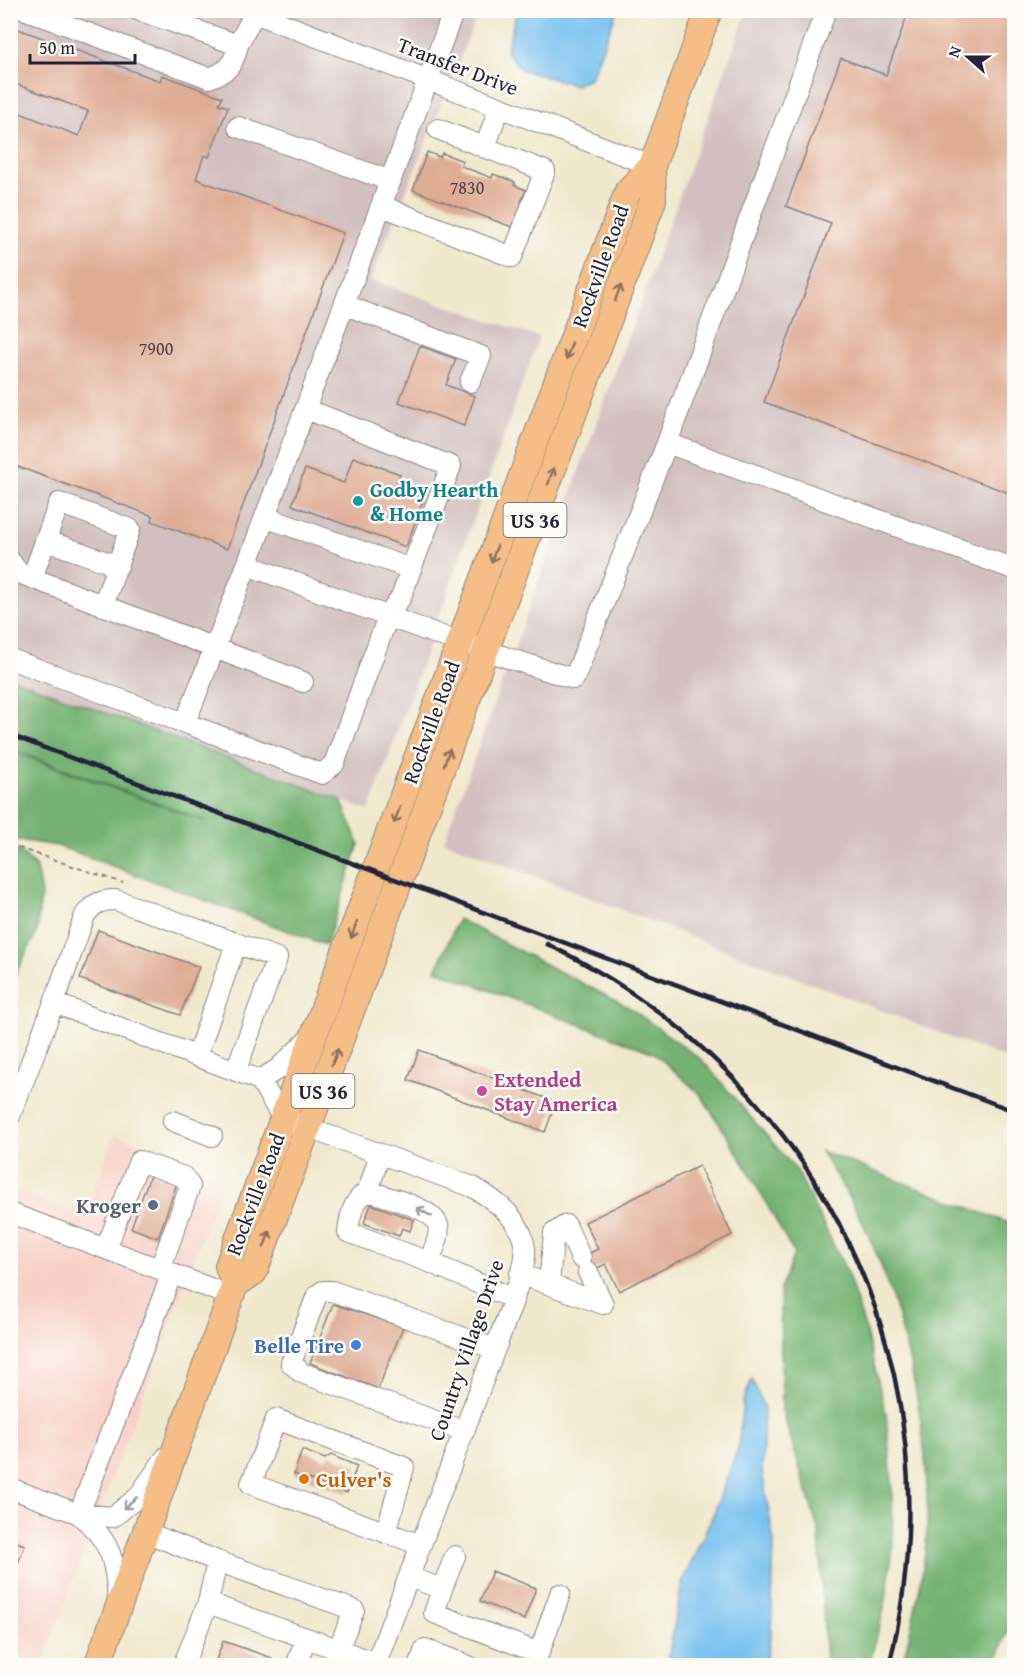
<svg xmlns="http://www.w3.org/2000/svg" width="1025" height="1676" font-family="'Gentium Book Plus',serif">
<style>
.built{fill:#f7d1c8}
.industrial{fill:#d2bfc0}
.forest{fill:#73b272;stroke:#4a6a56;stroke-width:1.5}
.water{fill:#74c1ef;stroke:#4b7295;stroke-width:1.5}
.building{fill:#deac94}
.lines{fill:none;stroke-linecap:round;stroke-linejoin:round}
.minor-casing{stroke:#898584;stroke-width:22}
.major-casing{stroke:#898584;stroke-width:28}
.path{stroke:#898584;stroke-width:2;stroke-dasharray:4.5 4.5;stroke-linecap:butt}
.minor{stroke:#fff;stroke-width:20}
.major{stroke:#f6be87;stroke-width:26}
.rail{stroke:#22223b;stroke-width:4.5}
.oneway{stroke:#8c7061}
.oneway2{stroke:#9c9ca7}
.culture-dot{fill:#0f9aa8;stroke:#fdfcf7;stroke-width:2}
.hotel-dot{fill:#d1479c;stroke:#fdfcf7;stroke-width:2}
.service-dot{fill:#5c6f8a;stroke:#fdfcf7;stroke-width:2}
.shop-dot{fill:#3f7fe0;stroke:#fdfcf7;stroke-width:2}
.food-dot{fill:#e8710a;stroke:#fdfcf7;stroke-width:2}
.labels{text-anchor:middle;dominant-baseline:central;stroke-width:5;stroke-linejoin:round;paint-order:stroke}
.number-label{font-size:18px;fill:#514451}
.shield{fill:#fdfcf7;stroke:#646373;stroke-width:1.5}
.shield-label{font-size:20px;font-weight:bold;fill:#22223b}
.street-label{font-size:21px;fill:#22223b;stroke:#fdfcf7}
.culture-label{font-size:21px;font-weight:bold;fill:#0d838f;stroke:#fdfcf7;text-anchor:start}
.hotel-label{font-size:21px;font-weight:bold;fill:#b23c85;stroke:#fdfcf7;text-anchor:start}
.service-label{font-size:21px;font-weight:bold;fill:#4e5e75;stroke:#fdfcf7;text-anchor:end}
.shop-label{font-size:21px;font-weight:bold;fill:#366cbe;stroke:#fdfcf7;text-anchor:end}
.food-label{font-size:21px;font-weight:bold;fill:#c56008;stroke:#fdfcf7;text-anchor:start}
</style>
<rect width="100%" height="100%" fill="#fdfcf7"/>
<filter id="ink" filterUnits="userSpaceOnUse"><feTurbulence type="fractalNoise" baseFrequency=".0167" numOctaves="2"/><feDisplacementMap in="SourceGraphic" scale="12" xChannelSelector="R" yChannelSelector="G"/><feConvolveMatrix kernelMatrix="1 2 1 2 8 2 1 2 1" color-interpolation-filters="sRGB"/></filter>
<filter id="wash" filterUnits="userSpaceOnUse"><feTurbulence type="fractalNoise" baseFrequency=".008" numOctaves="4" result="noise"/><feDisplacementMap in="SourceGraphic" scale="24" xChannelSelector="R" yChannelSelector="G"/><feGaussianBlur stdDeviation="1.35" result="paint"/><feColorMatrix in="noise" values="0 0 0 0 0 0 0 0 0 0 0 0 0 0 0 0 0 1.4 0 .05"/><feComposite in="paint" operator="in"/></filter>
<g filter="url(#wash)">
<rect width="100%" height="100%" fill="#f0e8cd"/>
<path class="built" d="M114,1134L224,1179L42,1665H22L11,1661L10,1189L85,1216Z"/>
<path class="industrial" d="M10,11H479L370,280L539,337L369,811L11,678Z
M747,11H1014V1062L444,841Z"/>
<path class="forest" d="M11,678L341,800L359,844L326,945L58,846L11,839V751L207,822L11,749Z
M11,848L19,850L36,867L41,894L37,932L14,977L11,1017Z
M458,919L630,1008L702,1060L797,1171L847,1272L865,1328L886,1414L892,1481L893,1548L885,1605L869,1665H826L819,1532L782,1410L780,1289L794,1254L745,1165L701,1095L654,1053L436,970Z
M821,1151L1014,1225V1614L995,1665H902C910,1633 918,1601 923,1568C940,1461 905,1300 854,1206C844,1187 831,1170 821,1151Z"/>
<path class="water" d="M517,11V10L617,11L591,77L576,85L522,70L506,51Z
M752,1379L764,1408L762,1471L774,1543L771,1633L765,1665H667L682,1583L715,1510L738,1448L743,1402Z"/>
<g id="blocks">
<path class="building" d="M909,10H1014V495L764,402L831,223L786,206L841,58L886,75Z
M10,26L160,81L162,75L222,97L219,104L228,107L209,157L204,155L196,179L343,233L227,549L152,521L153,516L10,464V109L79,136L88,111L10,82Z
M427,152L440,157L442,153L463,161L461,166L492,178L493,174L515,182L514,185L526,190L521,202L524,203L512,227L413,190Z
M420,346L456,359L446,385L475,396L464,426L399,402Z
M353,457L400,474L395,488L424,498L406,547L292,505L305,469L344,483Z
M98,930L199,967L180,1015L80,979Z
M419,1050L556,1102L545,1132L408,1080Z
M699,1166L732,1235L619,1291L606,1264L582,1275L575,1260L598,1249L585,1222Z
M151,1173L177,1183L158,1238L131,1228Z
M371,1204L414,1220L410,1231L402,1228L399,1236L364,1223Z
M333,1304L403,1327L378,1389L310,1363Z
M302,1450L325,1459L331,1455L357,1466L347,1493L294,1474Z
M10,1540L25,1545L11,1582H10Z
M492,1571L536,1588L524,1620L480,1601Z
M223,1641L272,1658L269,1666H214Z"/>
</g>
</g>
<g filter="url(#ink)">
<use href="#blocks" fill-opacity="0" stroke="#898584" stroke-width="1.5"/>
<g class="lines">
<g class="minor-casing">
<path id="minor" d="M26,10L209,78C229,71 233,66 238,45
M138,10L238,45L256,10
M247,10L652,166
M826,10L667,443L1014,569
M238,127L391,181
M485,148L499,107
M382,206L512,257L545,171L438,129
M345,305L481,356L470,382
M306,409L451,466L411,569
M45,540L118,566
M10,561L19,573L303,682
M247,565L454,10
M32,578L59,503L130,529L103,606
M10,659L185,723L247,565L461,643L574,679L667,443
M185,723L322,774L334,764L388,616L401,597L411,569L265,517
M54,1003L85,915C94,903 101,900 116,900L277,958L236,1070
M197,1055L236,944
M260,1080L278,1069L310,1038
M10,1116L54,1003L260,1080L283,1119L473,1187C496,1201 522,1219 525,1249C527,1262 516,1290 512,1304L375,1666
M173,1121L212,1136
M368,1191L380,1154
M10,1213L231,1296
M106,1249L139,1161L184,1177L190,1186L160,1269
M429,1262C433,1251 441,1236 438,1225C432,1207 386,1197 368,1191C353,1200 350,1215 348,1232L429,1262L514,1299
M588,1272L603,1304
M520,1274L603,1304
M549,1284L554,1233L566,1225L581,1258
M464,1431L302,1373L291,1363L317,1295L323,1291H332L495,1349
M10,1488L79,1514L113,1517L138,1497L166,1457
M79,1514L172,1273
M79,1514C111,1541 115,1559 118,1600
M146,1532L217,1561L208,1603
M386,1533L404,1467L276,1419L251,1484L421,1545
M217,1561L354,1610L338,1650
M409,1577L442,1589L455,1556
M442,1589L434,1613L539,1653L560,1594
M183,1666L208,1603L376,1663
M296,1666L306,1638
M419,1666L425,1649L469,1666"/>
</g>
<g class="major-casing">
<path id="major" d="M235,1285L228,1266L628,191L652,166
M97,1666L231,1296L235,1285L254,1272L653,200L652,166L709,10"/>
</g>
<path class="path" d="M10,845L123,883"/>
<use href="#minor" class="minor"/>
<use href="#major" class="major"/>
<path class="rail" d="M10,735L1014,1111
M547,944C821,1077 963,1367 889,1666"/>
</g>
<defs><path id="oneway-shaft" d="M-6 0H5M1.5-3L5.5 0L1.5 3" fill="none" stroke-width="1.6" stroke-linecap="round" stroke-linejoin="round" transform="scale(1.5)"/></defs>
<g class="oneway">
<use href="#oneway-shaft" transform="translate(618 293) rotate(-70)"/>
<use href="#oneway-shaft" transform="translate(569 351) rotate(110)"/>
<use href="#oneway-shaft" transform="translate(551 476) rotate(-70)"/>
<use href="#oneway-shaft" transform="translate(494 554) rotate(110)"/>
<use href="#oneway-shaft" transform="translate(447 757) rotate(-70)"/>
<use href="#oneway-shaft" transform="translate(397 815) rotate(110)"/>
<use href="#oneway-shaft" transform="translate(354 930) rotate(110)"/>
<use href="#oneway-shaft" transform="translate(335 1057) rotate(-69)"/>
<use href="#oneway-shaft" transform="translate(267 1239) rotate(-69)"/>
</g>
<g class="oneway2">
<use href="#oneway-shaft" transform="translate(424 1212) rotate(-151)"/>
<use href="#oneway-shaft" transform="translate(130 1503) rotate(140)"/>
</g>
</g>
<circle class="culture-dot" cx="358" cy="501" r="6"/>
<circle class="hotel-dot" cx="482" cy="1091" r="6"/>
<circle class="service-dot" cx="153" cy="1205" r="6"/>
<circle class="shop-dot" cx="356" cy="1345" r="6"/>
<circle class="food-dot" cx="304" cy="1479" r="6"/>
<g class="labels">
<g class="number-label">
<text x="467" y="187">7830</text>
<text x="156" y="348">7900</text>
</g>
<g class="shield">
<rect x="503.5" y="503" width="63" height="34" rx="4.5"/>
<rect x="291.5" y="1074" width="63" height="34" rx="4.5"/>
</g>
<g class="shield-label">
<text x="535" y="520">US 36</text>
<text x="323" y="1091">US 36</text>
</g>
<g class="street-label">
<text transform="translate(458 66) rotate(21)">Transfer Drive</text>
<text transform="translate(600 266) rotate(-70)">Rockville Road</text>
<text transform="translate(431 722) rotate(-70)">Rockville Road</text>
<text transform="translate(255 1194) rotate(-69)">Rockville Road</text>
<text transform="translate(466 1350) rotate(-71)">Country Village Drive</text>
</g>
<g class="culture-label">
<text x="370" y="489">Godby Hearth<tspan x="370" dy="24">&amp; Home</tspan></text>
</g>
<g class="hotel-label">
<text x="494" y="1079">Extended<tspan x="494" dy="24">Stay America</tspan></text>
</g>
<g class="service-label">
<text x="141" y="1205">Kroger</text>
</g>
<g class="shop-label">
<text x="344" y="1345">Belle Tire</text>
</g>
<g class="food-label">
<text x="316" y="1479">Culver's</text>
</g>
</g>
<rect width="1025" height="1676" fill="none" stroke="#fdfcf7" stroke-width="36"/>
<g transform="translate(968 57) rotate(291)" stroke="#fdfcf7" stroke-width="4.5" paint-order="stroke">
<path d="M0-4.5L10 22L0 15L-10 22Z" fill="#22223b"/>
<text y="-9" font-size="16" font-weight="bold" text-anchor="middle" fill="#22223b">N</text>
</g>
<path d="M30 54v9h105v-9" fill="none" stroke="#22223b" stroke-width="3"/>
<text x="39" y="54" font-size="18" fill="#22223b" stroke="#fdfcf7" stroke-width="4.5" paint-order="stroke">50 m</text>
</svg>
